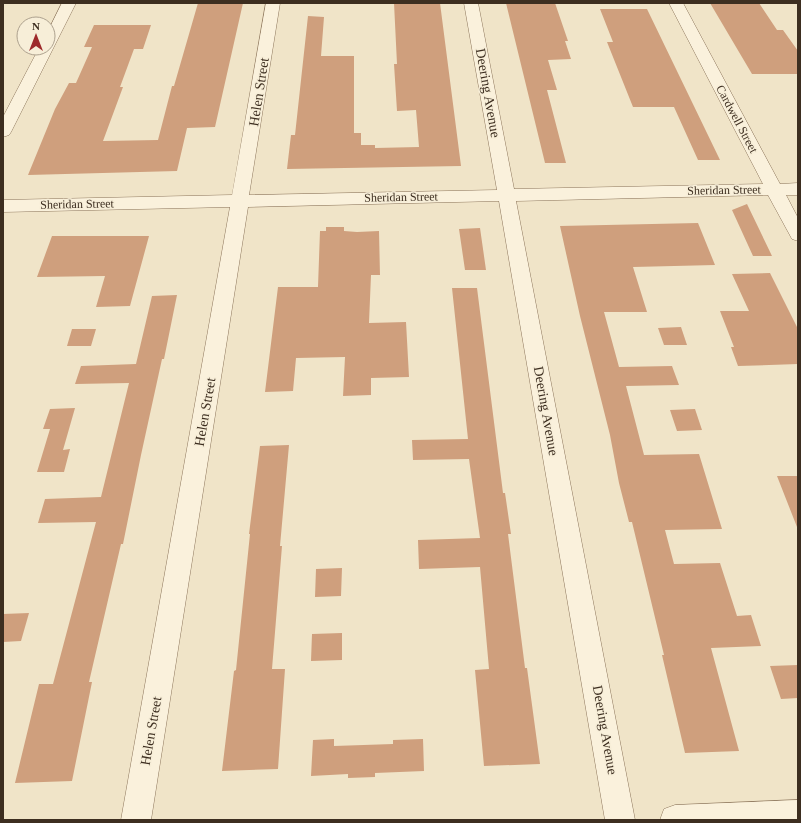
<svg xmlns="http://www.w3.org/2000/svg" width="801" height="823" font-family="'Times New Roman',serif">
<style>
.building{fill:#cf9f7d}
.lines{fill:none;stroke-linecap:round;stroke-linejoin:round}
.minor-casing{stroke:#8d765c;stroke-width:1}
.minor{fill:#faf1dc;fill-rule:evenodd}
.labels{text-anchor:middle;dominant-baseline:central;stroke-width:3;stroke-linejoin:round;paint-order:stroke}
.far-street-label{font-size:12px;fill:#3d2e20;stroke:#f7eed8}
.street-label{font-size:14px;fill:#3d2e20;stroke:#f7eed8}
</style>
<rect width="100%" height="100%" fill="#f0e4c8"/>
<path class="building" d="M198,3H243L215,127L187,128L177,171L28,175L55,109L69,83H76L92,47H84L94,25H151L143,49H134L120,87H123L103,141L158,140L172,86H174Z
M394,3H440L461,166L287,169L291,135H295L308,16L324,17L321,56H354V133H361V145H375V148L419,147L416,110L397,111L394,64H397Z
M506,3H555L568,41H565L571,59L548,60L557,90H547L566,163H545Z
M710,3H759L777,30H783L798,51V74H752Z
M600,9H647L720,160H698L674,107H633L607,42H613Z
M747,204L772,256H753L732,210Z
M698,223L715,265L633,267L647,312H604L619,367L672,366L679,385L626,386L644,455L699,454L722,529L665,530L674,564L720,563L737,616L751,615L761,646L711,648L739,751L685,753L662,655H664L632,522H629L619,483L610,435L580,316L560,226Z
M326,227H344V231L357,232L379,231L380,275H371L369,323L406,322L409,377L371,378V395L343,396L345,357L296,358L293,391L265,392L278,287H318L320,231H326Z
M480,228L486,270H465L459,229Z
M52,236H149L130,306L96,307L105,276L37,277Z
M770,273L798,329V364L738,366L731,347H734L720,311H749L732,274Z
M452,288H477L503,493H505L511,534H508L525,668H527L540,764L484,766L475,670L489,669L480,567L419,569L418,540L480,538L469,459L413,460L412,440L468,439Z
M177,295L164,359H162L141,455L123,544H121L89,682H92L72,781L15,783L39,684H53L96,522L38,523L45,499L101,497L129,383L75,384L81,366L136,364L152,296Z
M681,327L687,345H664L658,328Z
M72,329H96L91,346H67Z
M75,408L63,450L70,449L64,472H37L50,429H43L50,409Z
M695,409L702,430L677,431L670,410Z
M289,445L280,546H282L272,669H285L278,769L222,771L234,671L236,670L250,534H249L260,446Z
M777,476H798V527H797Z
M342,568L341,596L315,597L316,569Z
M29,613L21,641L3,642V614Z
M342,633V660L311,661L312,634Z
M798,665V698L781,699L770,666Z
M334,739V746L393,744V740L423,739L424,771L375,773V777L348,778V774L311,776L313,740Z"/>
<g class="lines">
<g class="minor-casing">
<path id="minor" d="M62,3H76L11,132L9,135L3,137V117L39,48H48V31Z
M266,3H280L249,195L497,190L464,3H478L514,189L763,184L669,3H683L780,184L798,183V195H786L798,218V241L792,239L768,195L516,201L635,820H605L499,201L248,207L151,820H121L230,207L3,212V200L232,195Z
M798,800V820H660L664,809L675,805Z"/>
</g>
<use href="#minor" class="minor"/>
</g>
<g class="labels">
<g class="far-street-label">
<text transform="translate(737 119) rotate(62)">Cardwell Street</text>
<text transform="translate(724 190) rotate(-1)">Sheridan Street</text>
<text transform="translate(401 197) rotate(-1)">Sheridan Street</text>
<text transform="translate(77 204) rotate(-1)">Sheridan Street</text>
</g>
<g class="street-label">
<text transform="translate(259 92) rotate(-81)">Helen Street</text>
<text transform="translate(488 93) rotate(80)">Deering Avenue</text>
<text transform="translate(546 411) rotate(80)">Deering Avenue</text>
<text transform="translate(205 412) rotate(-80)">Helen Street</text>
<text transform="translate(605 730) rotate(80)">Deering Avenue</text>
<text transform="translate(151 731) rotate(-80)">Helen Street</text>
</g>
</g>
<rect width="801" height="823" fill="none" stroke="#3d2e20" stroke-width="8"/>
<g transform="translate(36 36)"><circle r="19" fill="#f7eed8" stroke="#ada18e"/>
<path d="M0-3L7 15L0 10L-7 15Z" fill="#9e2a2b"/>
<text y="-6" font-size="11" font-weight="bold" text-anchor="middle" fill="#3d2e20">N</text>
</g>
</svg>
